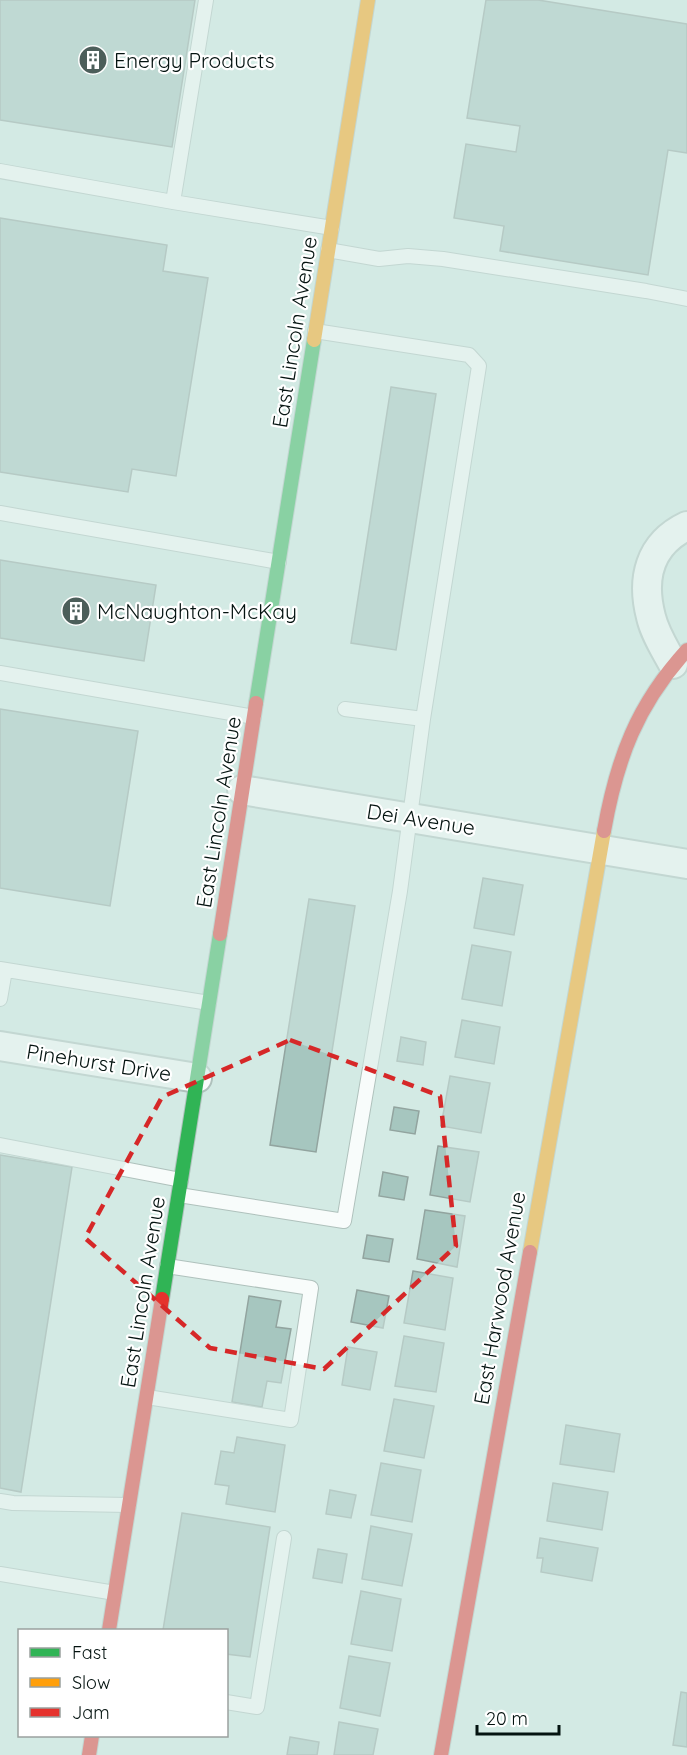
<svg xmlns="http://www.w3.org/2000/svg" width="687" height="1755" font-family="Quicksand,sans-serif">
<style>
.building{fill:#a6c6bf;stroke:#92a49f;stroke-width:1.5}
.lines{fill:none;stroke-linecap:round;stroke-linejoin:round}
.lane-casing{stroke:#afc1bc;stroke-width:16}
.street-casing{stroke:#afc1bc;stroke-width:32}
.fast-casing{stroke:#afc1bc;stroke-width:16}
.slow-casing{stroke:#afc1bc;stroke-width:16}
.jam-casing{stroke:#afc1bc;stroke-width:16}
.lane{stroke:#f8fcfb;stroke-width:14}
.street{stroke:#f8fcfb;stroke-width:28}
.fast{stroke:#30b455;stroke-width:14}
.slow{stroke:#ff9f0a;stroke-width:14}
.jam{stroke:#e5322d;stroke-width:14}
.marked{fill:none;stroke:#d62828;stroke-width:4.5;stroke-dasharray:12 8;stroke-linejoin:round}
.labels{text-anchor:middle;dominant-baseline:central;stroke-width:4.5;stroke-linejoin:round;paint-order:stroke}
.poi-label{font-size:21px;fill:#041310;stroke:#fff;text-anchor:start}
.street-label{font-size:21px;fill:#041310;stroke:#fff}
</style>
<rect width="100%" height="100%" fill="#d3eae4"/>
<path class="building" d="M0,0H195L172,147L0,120Z
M486,0H538L687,24V153L668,150L648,275L500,251L504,226L454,218L466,144L516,152L520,126L467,118Z
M0,218L167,245L163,271L208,278L176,476L132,469L128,492L0,472Z
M391,387L436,394L396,650L351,643Z
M0,560L156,585L144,661L0,638Z
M0,709L138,731L110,906L0,888Z
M483,878L523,885L514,935L474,928Z
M309,899L355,906L316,1152L270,1145Z
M472,945L511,952L502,1006L462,999Z
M462,1020L500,1027L494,1064L455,1057Z
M401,1037L426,1042L423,1065L397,1061Z
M450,1076L490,1083L481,1133L441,1126Z
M394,1107L419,1111L415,1134L390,1130Z
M438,1146L479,1152L470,1202L430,1195Z
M0,1155L72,1167L21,1492L0,1488Z
M383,1172L408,1177L404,1200L379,1196Z
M425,1210L465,1216L457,1267L417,1259Z
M367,1235L393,1239L389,1262L363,1258Z
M413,1271L453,1278L445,1330L404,1323Z
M357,1290L389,1296L383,1328L351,1322Z
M249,1296L281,1301L276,1327L291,1329L281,1383L267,1381L262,1407L232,1402Z
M404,1336L444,1343L436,1392L395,1386Z
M348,1347L377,1352L370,1390L342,1385Z
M394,1399L434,1406L424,1458L384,1451Z
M566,1425L620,1434L614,1472L560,1464Z
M237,1437L285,1445L275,1512L226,1504L229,1486L215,1484L221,1451L234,1453Z
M381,1463L421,1470L412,1522L371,1515Z
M553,1483L608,1492L602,1530L547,1521Z
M330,1490L356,1495L351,1518L326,1514Z
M182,1513L270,1527L250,1657L226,1654V1630H163Z
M371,1526L412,1534L402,1586L362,1579Z
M540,1538L598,1548L592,1581L541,1572L543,1558H537Z
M318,1549L347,1554L342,1583L313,1578Z
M361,1591L401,1599L392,1651L351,1644Z
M349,1656L390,1663L380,1716L340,1708Z
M681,1692L687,1693V1747L673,1745Z
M339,1722L378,1729L373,1755H334Z
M290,1737L319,1742L317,1755H287Z"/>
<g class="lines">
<g class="lane-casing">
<path id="lane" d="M0,171L173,202L332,228
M173,202L206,0
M328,250L379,259L408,256L443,259L646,291L687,299
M0,513L279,562
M0,673L254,717
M345,709L423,719
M0,969L209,1003
M0,999L5,970
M0,1145L181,1180
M179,1195L344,1221L400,891L423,719L479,366L469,355L315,331
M147,1397L291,1420L311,1288L167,1266
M0,1501L13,1503L129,1505
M0,1574L115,1593
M226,1702L257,1707L284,1538"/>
</g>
<g class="street-casing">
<path id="street" d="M673,664C665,649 655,634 651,617C641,579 649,544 687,526
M242,790L687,864
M0,1046L197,1078"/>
</g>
<g class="fast-casing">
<path id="fast" d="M256,703L314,340
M162,1299L220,934"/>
</g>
<g class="slow-casing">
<path id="slow" d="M314,340L368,0
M530,1252L604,831"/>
</g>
<g class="jam-casing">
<path id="jam" d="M604,831C617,758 637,705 687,650
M220,934L256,703
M109,1630L162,1299
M89,1755L92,1736
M441,1755L530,1252"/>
</g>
<use href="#lane" class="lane"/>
<use href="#street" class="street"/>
<use href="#fast" class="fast"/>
<use href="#slow" class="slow"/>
<use href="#jam" class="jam"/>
</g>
<path d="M0 0H687V1755H0ZM290,1040L440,1096L456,1246L324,1369L210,1348L85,1238L162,1097Z" fill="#d3eae4" fill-opacity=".55" fill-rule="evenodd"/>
<path class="marked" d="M290,1040L440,1096L456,1246L324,1369L210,1348L85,1238L162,1097Z"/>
<defs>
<g id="building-disc" transform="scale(1.5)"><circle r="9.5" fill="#4c5e5a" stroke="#fff"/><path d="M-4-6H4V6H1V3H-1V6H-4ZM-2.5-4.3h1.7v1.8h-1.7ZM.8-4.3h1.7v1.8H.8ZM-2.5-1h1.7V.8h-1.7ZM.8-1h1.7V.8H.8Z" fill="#fff"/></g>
</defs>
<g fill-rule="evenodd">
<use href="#building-disc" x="93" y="60"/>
<use href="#building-disc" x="76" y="611"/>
</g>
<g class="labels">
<g class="poi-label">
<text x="114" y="60">Energy Products</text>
<text x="97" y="611">McNaughton-McKay</text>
</g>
<g class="street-label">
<text transform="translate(294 332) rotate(-81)">East Lincoln Avenue</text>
<text transform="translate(218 812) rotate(-81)">East Lincoln Avenue</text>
<text transform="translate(421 819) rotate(9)">Dei Avenue</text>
<text transform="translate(99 1062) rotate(9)">Pinehurst Drive</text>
<text transform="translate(142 1292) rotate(-81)">East Lincoln Avenue</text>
<text transform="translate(499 1298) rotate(-80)">East Harwood Avenue</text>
</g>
</g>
<rect x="18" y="1629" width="210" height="108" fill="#ffffff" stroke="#9ba19f" stroke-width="1.5"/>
<rect x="30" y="1648" width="30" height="9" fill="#30b455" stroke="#9ba19f" stroke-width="1.5"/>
<text x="72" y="1659" font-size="18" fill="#041310">Fast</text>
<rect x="30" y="1678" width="30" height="9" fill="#ff9f0a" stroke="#9ba19f" stroke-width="1.5"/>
<text x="72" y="1689" font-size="18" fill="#041310">Slow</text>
<rect x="30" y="1708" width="30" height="9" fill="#e5322d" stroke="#9ba19f" stroke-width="1.5"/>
<text x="72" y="1719" font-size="18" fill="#041310">Jam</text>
<path d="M477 1725v9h82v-9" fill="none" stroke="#041310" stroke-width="3"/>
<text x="486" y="1725" font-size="18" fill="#041310" stroke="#ffffff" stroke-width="4.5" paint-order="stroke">20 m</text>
</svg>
